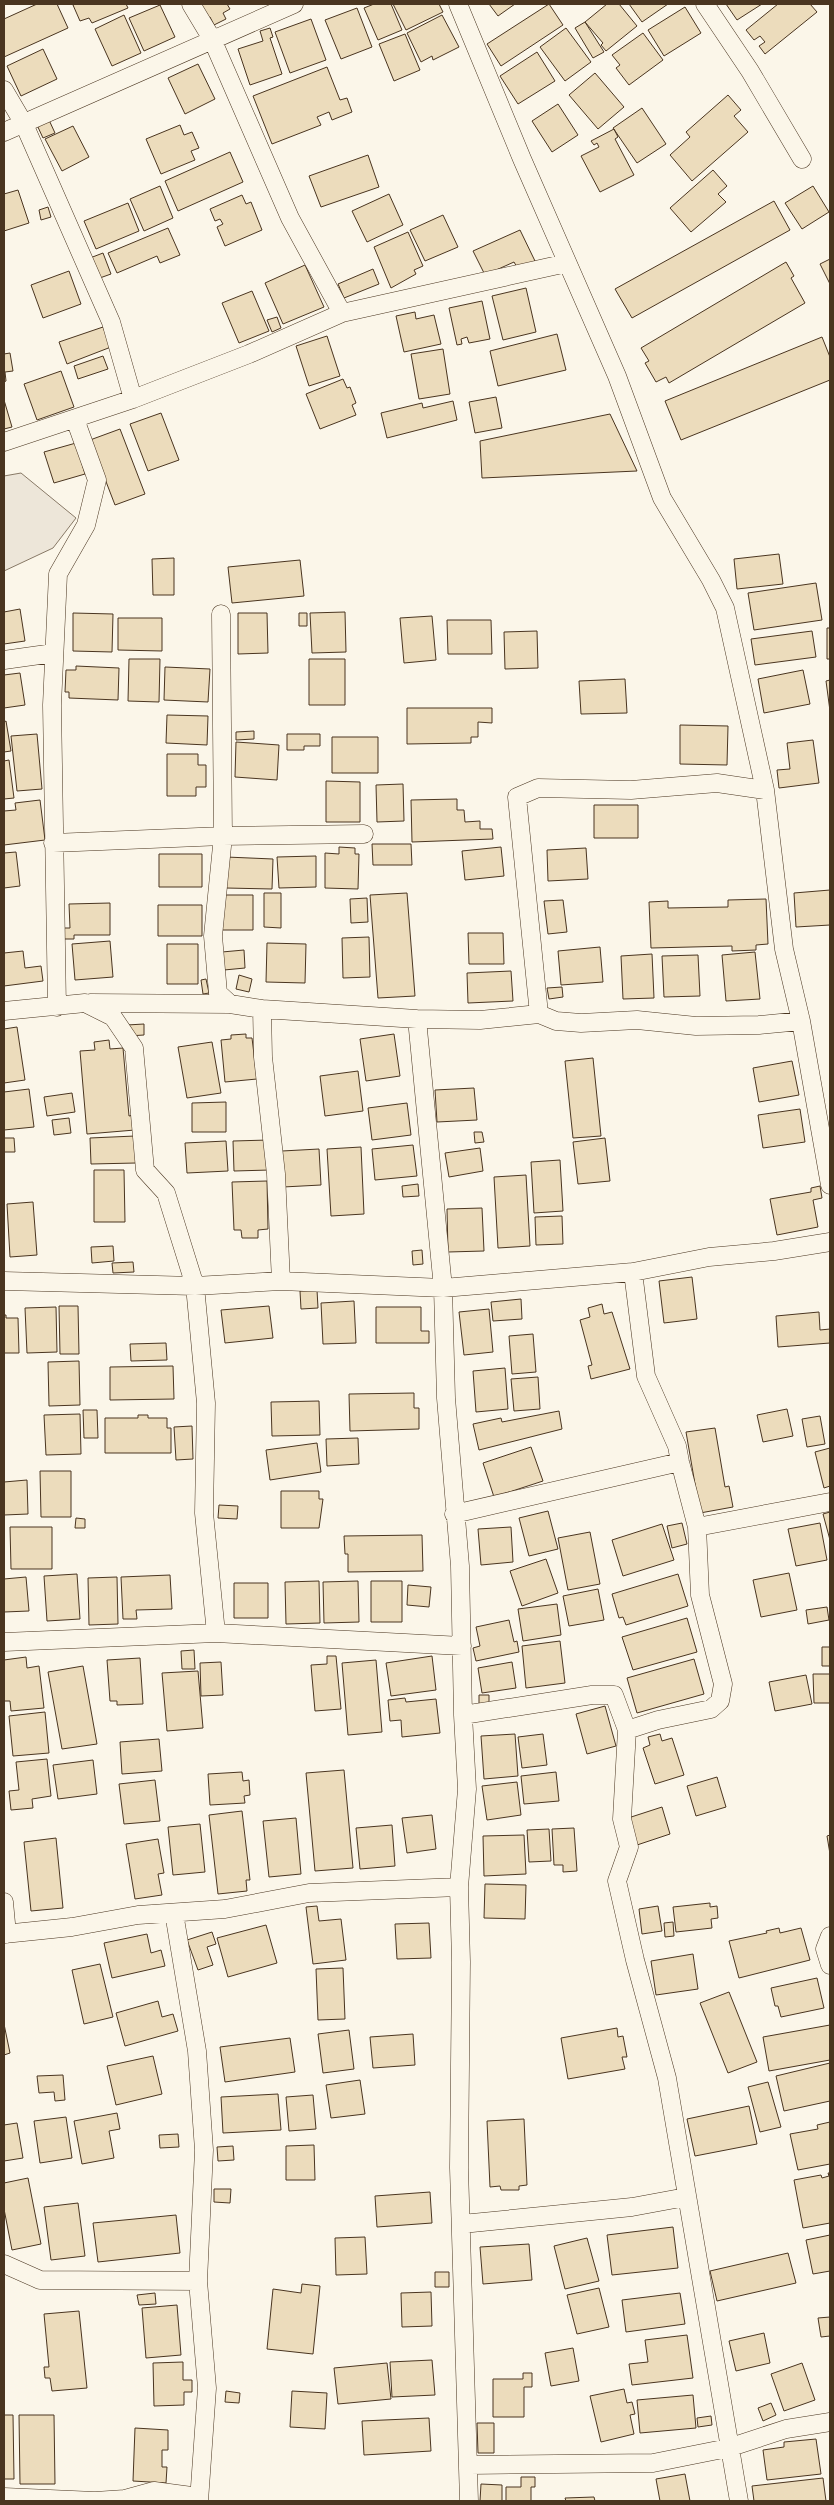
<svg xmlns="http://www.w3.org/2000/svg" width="834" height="2505" font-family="'Fira Sans',sans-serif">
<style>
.green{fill:#ede6d9;stroke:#887966}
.building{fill:#ecdcbc;stroke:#4a3520}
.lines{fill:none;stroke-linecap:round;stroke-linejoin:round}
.minor-casing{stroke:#4a3520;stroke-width:19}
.minor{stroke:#fbf6e9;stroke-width:18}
</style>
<rect width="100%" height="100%" fill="#fbf6e9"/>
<path class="green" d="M21,473L76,518L53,548L4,571V476Z"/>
<path class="building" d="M37,4H57L68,28L4,57V19Z
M76,4H126L128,8L92,23L89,18L80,21L73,5Z
M196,4H227L230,9L223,13L226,19L214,25L210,17L205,20Z
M374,4H391L402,30L378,40L364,8Z
M393,4H439L443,12L406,30Z
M489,4H515L498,16Z
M549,4L563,25L501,66L487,44Z
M607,4H619L637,26L606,51L601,45L603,43L585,22Z
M629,4H668L642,22Z
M726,4H762L737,20Z
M778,4H810L817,12L765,54L759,46L765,42L760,36L754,40L746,30Z
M160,5L175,37L144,51L129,18Z
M685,7L701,33L664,56L648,30Z
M357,8L372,47L341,59L325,20Z
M124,15L141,53L112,66L95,29Z
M442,15L459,47L433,60L432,56L421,62L407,33Z
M311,19L326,60L290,73L275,32Z
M585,22L604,52L593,58L575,28Z
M270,28L273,37L270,38L282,74L250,85L238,49L263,41L260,31Z
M566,28L591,62L565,81L540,47Z
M643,33L663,60L629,85L616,68L620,65L612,55Z
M405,34L420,70L394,81L379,44Z
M43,49L57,79L21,96L7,66Z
M537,52L555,81L518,104L500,76Z
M198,64L215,99L185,114L168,78Z
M327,67L340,100L347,98L352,112L332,120L329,112L317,117L321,125L272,144L253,96Z
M595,73L624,107L598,129L569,95Z
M728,95L741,110L734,116L748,132L692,181L670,155L690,137L686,132Z
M558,104L578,135L552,152L532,121Z
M642,108L666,144L637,163L613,128Z
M49,120L55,133L43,138L37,125Z
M180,125L184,135L192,132L199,148L191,151L195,160L161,174L146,139Z
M73,126L89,157L62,171L45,139Z
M614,129L618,137L615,139L634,175L600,192L581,156L599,147L597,143L594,145L591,141Z
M230,152L243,182L178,211L165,181Z
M368,155L379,187L321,207L309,176Z
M713,170L727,186L718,194L726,202L691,232L670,208Z
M160,186L173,218L144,231L130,199Z
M813,186L829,212L802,229L785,203Z
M18,190L29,223L4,231V194Z
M389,194L403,225L367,242L352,211Z
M242,195L246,204L251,202L262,230L225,246L217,227L223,224L220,219L215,221L210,209Z
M774,201L790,230L632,318L615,289Z
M128,203L139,231L96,249L84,221Z
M48,207L51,217L41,220L39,210Z
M443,215L458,247L425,261L410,230Z
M168,228L180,255L160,263L157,256L117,273L108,253Z
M520,230L535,261L518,269L514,262L485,275L473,251Z
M408,232L423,266L414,270L416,274L391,288L374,247Z
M103,253L111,274L97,279L90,258Z
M830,259V284L820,264Z
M786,262L794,276L791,278L805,303L669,383L666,377L656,382L645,363L649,361L641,348Z
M305,265L324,307L283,324L265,283Z
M373,269L379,284L344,298L338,284Z
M69,271L81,304L43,318L31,285Z
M526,288L536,332L503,340L492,296Z
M252,291L269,331L239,343L222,303Z
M482,301L490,339L469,343L467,337L461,339L462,344L457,345L449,308Z
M415,312L416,319L434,315L441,344L404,352L396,316Z
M277,317L281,328L272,332L267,320Z
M103,327L111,347L67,364L59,342Z
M557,334L566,370L498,386L490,351Z
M327,336L340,376L309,386L296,346Z
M822,337L830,357V380L681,440L665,401Z
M443,349L450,394L419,399L411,354Z
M4,351V354L10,353L13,371L5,372L6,381L4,382Z
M103,356L108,369L78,379L74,366Z
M61,371L74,407L37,420L24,384Z
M343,379L347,388L350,387L356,403L352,405L356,415L320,429L306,394Z
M496,397L502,428L475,433L469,402Z
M4,400L12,427L4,429Z
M453,401L457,420L387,438L381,413L422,403L423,408Z
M161,413L179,460L148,471L130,424Z
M610,414L637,471L482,478L480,441Z
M120,429L145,494L115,505L90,440Z
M76,443L85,474L54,483L44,452Z
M779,554L783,584L737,589L734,559Z
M174,558V595H153L152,559Z
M300,560L304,596L232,603L228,567Z
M816,583L822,620L754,630L748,593Z
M20,609L25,641L4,644V612Z
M345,612L346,652L312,653L310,613Z
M73,613L113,614L112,652L73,651Z
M238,613H267L268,653L238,654Z
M299,613H307V626H299Z
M432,616L436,660L404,663L400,618Z
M118,618H162V651L118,650Z
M447,620H491L492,654H448Z
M827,628H830V659H827Z
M537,631L538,668L505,669L504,632Z
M812,631L816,657L755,665L751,639Z
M129,659H160L159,702L128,701Z
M309,659H345V705H309Z
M76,666L119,668L118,700L69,698V692H65L66,670H76Z
M165,667L210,669L208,702L164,700Z
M803,670L810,704L764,713L758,679Z
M20,673L25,705L4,708V675Z
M625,679L627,713L581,714L579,681Z
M830,680V711L826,681Z
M407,708H492V723L478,722V737H471V743L407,744Z
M167,715L208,716L207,745L166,743Z
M6,721L11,751L4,752V722Z
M680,725L728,726L727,765L680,764Z
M254,731V739L236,740V732Z
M37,734L42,789L17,791L11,736Z
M287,734H320V746H304V750H287Z
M332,737H378V773H332Z
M813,740L819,783L779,788L777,770L790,769L787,743Z
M236,742L279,745L277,780L235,777Z
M167,754H198V765H206V787H196V796H167Z
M9,760L14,798L4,799V761Z
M326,781L360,782V822H326Z
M403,784L404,821L377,822L376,785Z
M457,799V810H464L465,822L480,821V829H492L493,839L412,842L411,800Z
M40,800L45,840L4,845V811L16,810L15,803Z
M594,805H638V838H594Z
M372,844H411L412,865H373Z
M339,847L355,848V854H359L358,889L325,888V853L339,854Z
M501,847L504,876L465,880L462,851Z
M586,848L588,879L548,881L547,850Z
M16,852L20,886L4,888V853Z
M159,854H202V887H159Z
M316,856V887L279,888L277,857Z
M226,857L273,859L272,889L226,888Z
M830,890V925L796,927L794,893Z
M264,893H281V928L264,927Z
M407,893L415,996L378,998L370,895Z
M221,895H253V930H221Z
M367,898L368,922L351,923L350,899Z
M766,899L768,944L756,945V950L732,951V946L651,948L649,902L668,901V908L728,907V900Z
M563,900L567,932L548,934L544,901Z
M110,903V935H74V939H61V928H70L69,904Z
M158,905H202V936H158Z
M468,933H503L504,964H469Z
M369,937L370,977L343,978L342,938Z
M110,941L113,977L75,980L72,944Z
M267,943L306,944L305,983L266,982Z
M167,944H198V984H167Z
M600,947L603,982L561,985L558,951Z
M244,950L245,968L224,970L222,952Z
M23,951L25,968L41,966L43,981L4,986V953Z
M755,952L760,999L726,1001L722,955Z
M652,954L654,998L623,999L621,956Z
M698,955L700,996L664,997L662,956Z
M511,971L513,1001L468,1003L467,973Z
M239,975L252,979L249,992L236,989Z
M206,979L209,993L203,994L201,980Z
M562,987L563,997L549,999L547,988Z
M144,1024V1035L128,1036L127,1025Z
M17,1027L25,1080L4,1083V1029Z
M246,1034V1038H252L257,1079L225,1082L221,1040L231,1039V1035Z
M394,1034L400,1076L366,1081L360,1039Z
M109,1040L110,1049L123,1048L129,1116L134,1115L135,1130L87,1134L80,1051L95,1050L94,1042Z
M212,1042L221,1093L187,1098L178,1047Z
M593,1058L601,1136L573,1138L565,1061Z
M792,1061L799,1095L759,1102L753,1068Z
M358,1071L363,1111L325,1116L320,1076Z
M474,1088L477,1120L437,1122L435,1090Z
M29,1089L34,1127L4,1130V1092Z
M72,1093L75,1112L47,1116L44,1097Z
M226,1102V1132H192V1103Z
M407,1103L411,1135L372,1140L368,1108Z
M800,1109L805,1142L763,1148L758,1115Z
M69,1118L71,1133L54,1135L52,1120Z
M474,1132H482L484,1142L475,1143Z
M135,1136L136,1163L91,1164L90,1138Z
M4,1138H14L15,1152H4Z
M605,1138L610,1181L578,1184L573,1142Z
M269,1140L270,1170L234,1171L233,1141Z
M226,1141L228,1171L187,1173L185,1143Z
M413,1145L417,1176L375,1180L372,1149Z
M361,1147L364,1214L331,1216L327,1149Z
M480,1148L483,1171L449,1177L445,1153Z
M319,1149L321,1185L283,1187L282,1151Z
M560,1160L563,1211L534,1213L531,1162Z
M94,1170H124L125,1222H94Z
M526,1175L530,1246L498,1248L494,1177Z
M267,1181L268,1229L258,1230V1238H242L241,1230H234L232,1182Z
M418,1184L419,1196L403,1197L402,1186Z
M820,1186L822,1198L813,1200L818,1227L777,1235L770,1199L811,1192V1188Z
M33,1202L37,1255L10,1257L7,1204Z
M482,1208L484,1251L448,1252L447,1209Z
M562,1216L563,1244L536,1245L535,1217Z
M113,1246L114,1261L92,1263L91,1247Z
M422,1250L423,1264L413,1265L412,1251Z
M133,1262L134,1272L113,1273L112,1263Z
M692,1277L697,1319L664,1323L659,1281Z
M317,1290L318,1308L301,1309L300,1291Z
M521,1299L522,1319L493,1321L491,1302Z
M354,1301L356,1343L323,1344L321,1303Z
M602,1304L604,1314L612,1312L630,1369L591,1379L588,1366L592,1365L580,1320L590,1317L588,1308Z
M59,1306H78L79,1354H60Z
M269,1306L273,1338L225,1343L221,1310Z
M56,1307L57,1352L27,1353L25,1308Z
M376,1307H421V1331H429V1343H376Z
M489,1309L493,1352L464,1355L459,1312Z
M819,1312L820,1330L830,1329V1343L778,1347L776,1316Z
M4,1315H6V1318H18L19,1353H4Z
M533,1334L536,1372L512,1374L509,1336Z
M166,1343L167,1360L131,1361L130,1344Z
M79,1361L80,1405L49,1406L48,1362Z
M173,1366L174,1399L110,1400V1367Z
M505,1368L508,1409L476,1412L473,1371Z
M538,1377L540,1409L514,1411L511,1379Z
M414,1393V1408H419V1429L350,1431L349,1394Z
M319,1401L320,1435L272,1436L271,1402Z
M787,1409L793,1436L763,1442L757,1415Z
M83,1410H97L98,1438H84Z
M559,1411L562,1429L479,1450L473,1424L501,1418L502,1422Z
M80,1414L81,1454L46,1455L44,1415Z
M138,1415H148V1418H167V1428H171V1453H105V1418H138Z
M820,1416L825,1444L807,1447L802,1419Z
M192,1426L193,1459L176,1460L174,1427Z
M715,1428L725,1487L729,1486L733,1507L700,1513L686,1432Z
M358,1438L359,1464L327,1466L326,1439Z
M317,1443L321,1472L270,1480L266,1450Z
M531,1447L543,1481L494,1497L483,1463Z
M830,1448V1486L824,1488L815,1452Z
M40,1471H71V1517H41Z
M27,1480L28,1514L4,1515V1482Z
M281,1491H319V1499H323L319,1528H281Z
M219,1505L238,1506L237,1519L218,1518Z
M548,1511L558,1549L529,1556L519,1518Z
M830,1512V1540L823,1514Z
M76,1518L85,1519V1528H75Z
M682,1523L687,1544L672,1548L667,1526Z
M820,1523L827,1560L796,1566L788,1529Z
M662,1524L674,1560L623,1576L612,1540Z
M10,1527H52V1569H11Z
M511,1527L513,1562L481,1565L478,1529Z
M590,1532L600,1584L568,1590L558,1538Z
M422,1535L423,1571L348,1572V1554H345L344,1536Z
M546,1559L558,1593L522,1606L510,1571Z
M789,1573L797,1610L761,1617L753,1580Z
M77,1574L80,1619L47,1621L44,1576Z
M678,1574L688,1606L626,1625L623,1617L619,1618L612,1594Z
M170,1575L172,1609L136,1610L137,1619H123L121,1577Z
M26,1577L29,1611L4,1612V1579Z
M117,1577L118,1624L89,1625L88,1578Z
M319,1581L320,1623L286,1624L285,1582Z
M358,1581L359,1622L324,1623L323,1582Z
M371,1581H402V1622H371Z
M234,1583H268V1618H234Z
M408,1585L431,1587L429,1607L407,1605Z
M598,1589L604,1620L569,1626L563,1596Z
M557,1604L561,1635L523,1641L518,1609Z
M827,1607L829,1620L808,1624L806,1610Z
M687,1618L697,1652L633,1670L622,1637Z
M509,1620L514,1642L517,1641L519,1652L476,1661L473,1648L480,1646L476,1627Z
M560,1641L565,1683L526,1688L522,1646Z
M822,1647H830V1666H822Z
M194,1650L195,1669H182L181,1651Z
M327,1656H336L341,1709L315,1711L311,1665L327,1664Z
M432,1656L436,1690L391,1696L386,1663Z
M26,1657L27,1668L39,1666L44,1708L11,1711L10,1701H4V1660Z
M140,1658L143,1704L117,1705V1701H110L107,1660Z
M694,1659L704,1694L637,1713L627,1678Z
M376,1660L382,1732L348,1735L342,1663Z
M221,1662L223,1695L201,1696L200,1663Z
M512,1662L516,1688L482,1693L478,1668Z
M83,1666L97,1744L62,1749L48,1672Z
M198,1671L203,1728L167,1731L162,1673Z
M813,1674H830V1703H814Z
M806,1675L812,1704L775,1711L769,1682Z
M479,1695H489V1704H479Z
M405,1698L406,1702L436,1699L440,1733L402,1737L401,1720L390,1721L388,1700Z
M605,1706L616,1746L587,1754L576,1714Z
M45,1712L49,1753L13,1756L9,1716Z
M515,1734L518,1776L484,1779L481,1736Z
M543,1734L547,1765L522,1768L518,1737Z
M660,1734L662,1741L672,1738L684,1775L655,1784L643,1748L650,1745L648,1737Z
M159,1739L162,1771L122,1774L120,1742Z
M47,1759L51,1796L32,1799L33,1808L11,1810L9,1791L19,1790L16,1762Z
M93,1760L97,1794L58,1799L53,1765Z
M344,1770L353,1868L315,1871L306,1773Z
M242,1772L243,1781L249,1780L250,1795L244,1796L245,1803L210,1805L208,1774Z
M556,1772L559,1801L524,1804L521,1776Z
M717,1777L726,1807L696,1816L687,1786Z
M155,1780L160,1821L124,1824L119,1784Z
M517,1782L521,1815L487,1820L482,1786Z
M662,1807L670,1834L634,1846L625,1819Z
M242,1811L250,1880H246L247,1891L218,1894L209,1815Z
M432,1815L436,1849L407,1853L402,1818Z
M296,1818L301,1874L269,1877L263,1821Z
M200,1824L205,1872L173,1875L168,1827Z
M392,1825L395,1866L360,1869L356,1828Z
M574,1828L577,1871L563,1872V1865H554L552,1829Z
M549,1829L551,1861L529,1862L527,1830Z
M524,1835L526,1874L484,1876L483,1836Z
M830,1835V1854L827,1836Z
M56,1838L63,1908L31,1911L24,1842Z
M158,1839L164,1873L158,1874L162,1895L135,1899L126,1844Z
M485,1884L526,1885L525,1919L484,1918Z
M710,1903V1907L717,1906L718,1918L711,1919L712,1928L676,1932L673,1907Z
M317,1906L319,1921L341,1919L346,1960L313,1964L306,1907Z
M658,1906L662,1931L642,1934L639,1909Z
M673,1922L674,1936L665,1937L664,1923Z
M429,1923L431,1958L397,1959L395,1924Z
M266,1925L277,1963L228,1977L217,1938Z
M779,1928L780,1933L801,1928L810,1960L739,1978L729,1941L767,1933L766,1931Z
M212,1932L216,1944L207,1947L213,1965L198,1970L187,1940Z
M147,1934L151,1953L161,1950L165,1966L112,1978L104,1943Z
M693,1954L698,1989L656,1995L651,1961Z
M100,1964L113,2017L84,2024L72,1970Z
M343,1968L345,2019L318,2020L316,1969Z
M817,1978L824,2008L781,2017L778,2006H775L771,1988Z
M729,1992L757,2062L728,2073L700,2003Z
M158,2001L162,2017L173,2014L178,2031L125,2046L116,2013Z
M4,2024L10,2053L4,2055Z
M830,2025V2060L769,2071L763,2037Z
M617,2028L618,2037L623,2036L627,2057H622L625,2069L568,2079L561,2038Z
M349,2030L354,2069L323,2073L318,2034Z
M413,2034L415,2065L373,2068L370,2037Z
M290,2038L295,2072L225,2082L220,2047Z
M153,2056L162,2094L116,2105L107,2066Z
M830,2063V2101L784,2111L776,2076Z
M63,2075L65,2100L55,2101L54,2092L39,2093L37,2076Z
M360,2080L365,2114L331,2118L326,2085Z
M768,2082L781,2127L760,2132L748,2087Z
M278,2094L281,2130L223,2133L221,2097Z
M313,2095L316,2129L289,2131L286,2097Z
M749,2106L757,2144L695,2156L687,2119Z
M117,2113L120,2129L109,2131L114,2158L82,2164L74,2121Z
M66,2117L72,2158L40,2163L34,2121Z
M524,2119L527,2185L519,2186V2190H501L500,2186L490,2187L487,2121Z
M830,2122V2164L798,2170L790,2134L818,2129L817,2125Z
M17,2123L23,2158L4,2161V2125Z
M178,2134L179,2147L160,2148L159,2135Z
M314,2145L315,2180H286V2146Z
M233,2146L234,2160L218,2161L217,2147Z
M828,2173H830V2223L803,2228L794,2180L821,2175L822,2178L829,2176Z
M28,2178L41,2244L12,2250L4,2209V2183Z
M214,2189H231L230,2203L214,2202Z
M430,2192L432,2223L377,2227L375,2196Z
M78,2203L85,2256L51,2260L44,2207Z
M176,2215L180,2253L98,2262L93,2223Z
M673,2227L678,2268L612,2275L607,2235Z
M830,2235V2271L813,2274L806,2240Z
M365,2237L367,2274L336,2275L335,2238Z
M587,2238L599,2281L565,2289L554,2246Z
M529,2244L532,2280L483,2284L480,2247Z
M788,2253L796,2283L717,2301L710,2271Z
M435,2272H449V2287H435Z
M302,2284L320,2286L313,2354L267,2349L273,2289L301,2293Z
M599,2288L609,2327L577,2334L567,2295Z
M431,2292L432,2326L402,2327L401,2293Z
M155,2293L156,2304L139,2305L137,2295Z
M680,2293L685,2324L626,2332L622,2300Z
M177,2305L181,2355L146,2358L142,2308Z
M79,2311L87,2388L52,2391L50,2378H45L44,2367H49L44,2314Z
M830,2317V2336L821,2337L818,2318Z
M764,2333L770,2363L736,2371L729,2341Z
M687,2335L693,2378L632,2385L629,2364L648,2362L645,2340Z
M573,2348L579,2381L551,2386L545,2353Z
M432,2360L435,2395L392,2397L390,2362Z
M183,2362V2380H192V2392H184V2405L154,2406L153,2363Z
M387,2363L391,2399L338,2404L334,2368Z
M802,2363L815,2400L784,2411L771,2374Z
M523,2373H532V2387H524V2417H493V2379H523Z
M624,2389L627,2403L632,2402L635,2414L630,2415L634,2434L601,2442L590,2396Z
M226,2391L240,2393L239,2403L225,2402Z
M292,2391L327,2393L325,2429L290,2427Z
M693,2395L696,2428L640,2433L637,2400Z
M771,2403L776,2415L763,2421L758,2408Z
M4,2415H13L14,2479H4Z
M19,2415H54L55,2484H20Z
M711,2416L712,2425L698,2427L697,2418Z
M429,2418L431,2451L364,2455L362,2421Z
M477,2423H494V2453H478Z
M135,2428L168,2430V2450H162V2467H167L166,2483L133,2481Z
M816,2439L821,2474L767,2480L763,2450L784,2447V2442Z
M685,2474L690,2501H660L656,2479Z
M521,2477H535V2487H531V2501H506V2487H521Z
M823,2478L826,2501H754L752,2486Z
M481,2484L502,2485V2501H480Z
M594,2497L595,2501H566L565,2498Z"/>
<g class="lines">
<g class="minor-casing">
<path id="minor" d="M191,4L212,39L290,218L342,313
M458,4L522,159L617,376L662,498L711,580L725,608L765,790L784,949L801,1021L830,1185
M705,4L750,71L802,159
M4,90L24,124L111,322L133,399
M4,132L294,4
M4,442L133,399L249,354L342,313L567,263
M221,614L223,836L213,936L218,993L230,1004L262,1009L417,1019L480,1020L539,1014L556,1021L581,1023L637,1020L696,1026L759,1025L801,1021
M4,660L54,653
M53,843L223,836L364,834
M90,1003L230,1004
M57,1007L52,705L58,574L86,525L97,480L75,419
M262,1009L263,1057L276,1174L281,1281
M4,1011L85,1003L113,1017L134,1048L145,1170L166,1193L195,1286L206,1403L204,1513L216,1633
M539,1014L517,797L538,788L631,790L717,783L765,790
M417,1019L443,1288L446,1398L460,1566L463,1715L467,1789L459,1887L461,1962L459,2168L469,2501
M4,1281L195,1286L281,1281L443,1288L633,1272L709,1257L774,1251L830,1242
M454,1514L680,1462
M697,1527L830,1502
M4,1642L216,1633L462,1646
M463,1715L592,1695H614L627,1730L658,1720L711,1709L720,1701L723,1684L700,1595L697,1527L680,1462L677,1446L646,1376L633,1272
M627,1730L622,1819L629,1847L617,1881L635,1960L667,2078L739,2501
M4,1902L7,1934
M174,1913L197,2051L204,2150L198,2281L207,2388L199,2501
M4,1934L72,1927L138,1915L225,1909L309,1893L459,1887
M830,1936L825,1949L830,1965
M462,2224L632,2207L686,2197
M4,2264L40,2280L198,2281
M470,2465L653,2463L728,2448L786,2429L830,2422
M4,2497L95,2501L125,2499L154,2491L199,2497"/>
</g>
<use href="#minor" class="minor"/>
</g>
<rect width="834" height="2505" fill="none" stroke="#4a3520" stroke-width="10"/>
</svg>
